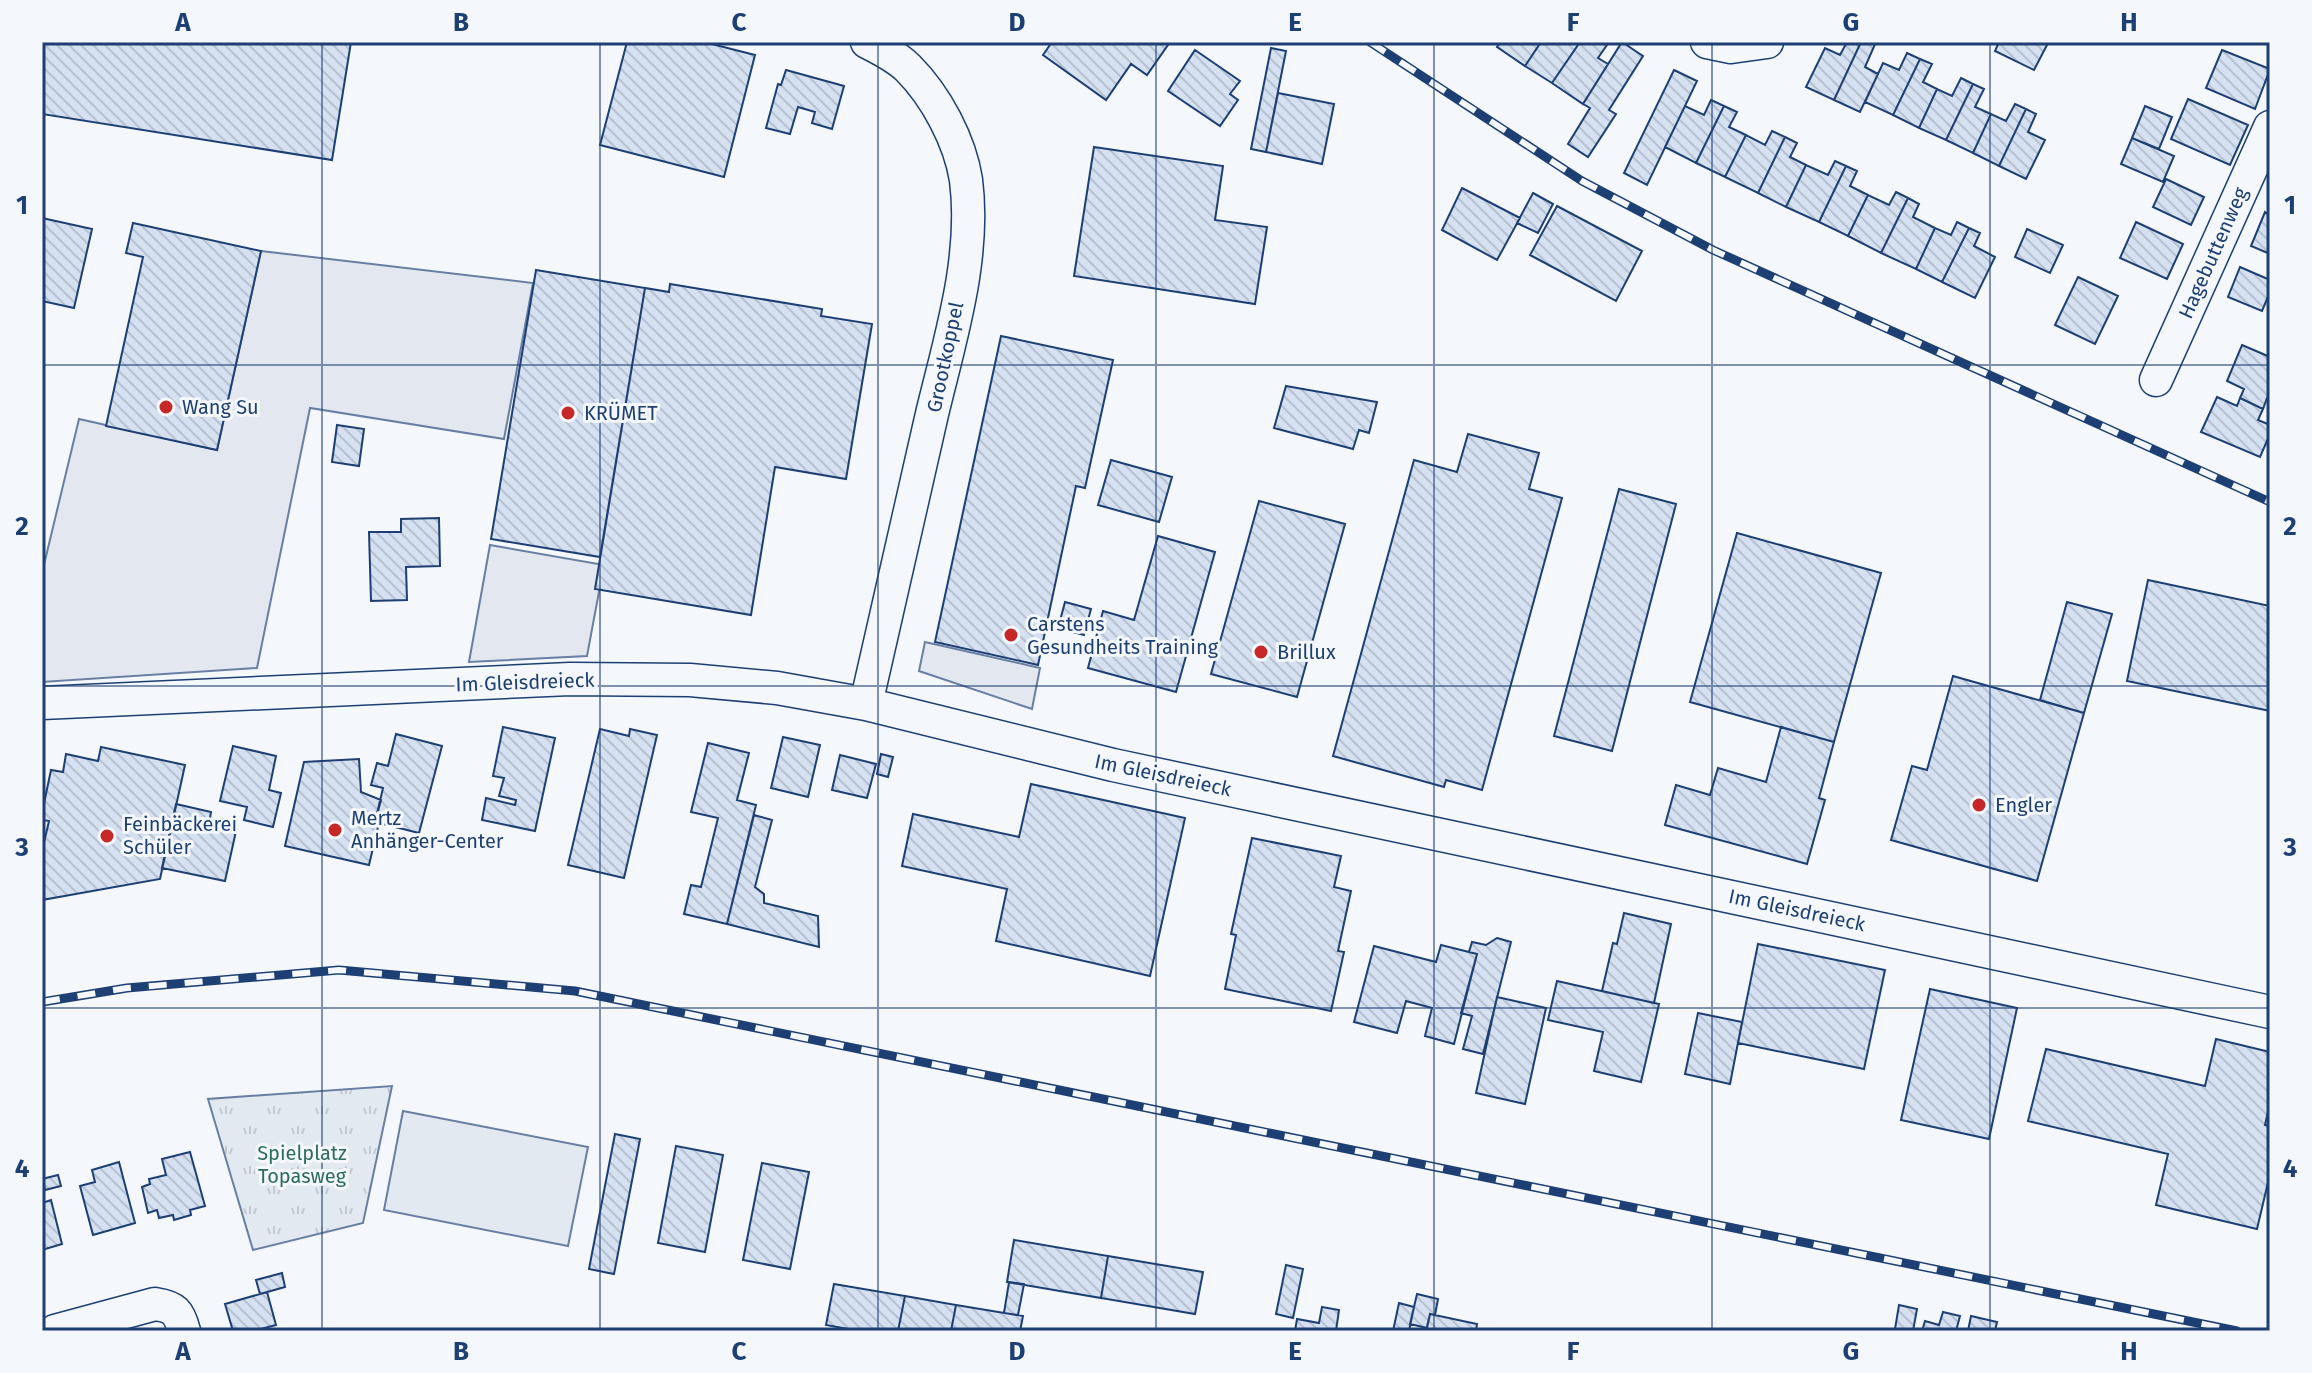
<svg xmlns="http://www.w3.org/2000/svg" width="2312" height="1373" font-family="'Fira Sans',sans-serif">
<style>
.park{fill:url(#park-tufts);stroke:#687fa3;stroke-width:2}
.garden{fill:#e3e9f0;stroke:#687fa3;stroke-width:2}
.parking{fill:#e3e8f0;stroke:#687fa3;stroke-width:2}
.building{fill:url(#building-back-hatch);stroke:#1d3f73;stroke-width:2}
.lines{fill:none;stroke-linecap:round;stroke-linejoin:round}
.minor-casing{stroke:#1d3f73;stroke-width:35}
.minor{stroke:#f4f7fb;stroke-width:32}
.rail-casing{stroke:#1d3f73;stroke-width:9}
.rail{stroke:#f4f7fb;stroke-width:6;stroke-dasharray:18;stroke-linecap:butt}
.grid{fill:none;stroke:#1d3f73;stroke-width:2;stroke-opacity:0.55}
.poi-dot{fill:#c62828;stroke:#f4f7fb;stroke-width:3}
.labels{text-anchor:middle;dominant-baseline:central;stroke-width:6;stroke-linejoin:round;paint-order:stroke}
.street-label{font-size:20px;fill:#1d3f73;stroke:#f4f7fb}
.poi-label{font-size:20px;fill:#1d3f73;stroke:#f4f7fb;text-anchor:start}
.park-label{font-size:20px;fill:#2c6c60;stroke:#f4f7fb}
.neatline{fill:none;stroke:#1d3f73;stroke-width:3}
.grid-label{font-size:26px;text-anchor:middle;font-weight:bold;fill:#1d3f73}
</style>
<defs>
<pattern id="park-tufts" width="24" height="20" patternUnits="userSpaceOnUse" patternTransform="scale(2)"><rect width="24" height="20" fill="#e3e9f0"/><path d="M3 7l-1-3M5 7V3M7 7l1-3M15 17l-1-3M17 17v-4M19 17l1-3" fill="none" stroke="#c2c9d1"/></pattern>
<pattern id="building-back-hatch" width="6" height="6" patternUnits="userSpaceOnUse" patternTransform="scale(2)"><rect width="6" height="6" fill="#d5e0f0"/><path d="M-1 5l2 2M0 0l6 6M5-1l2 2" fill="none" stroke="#b6c1d1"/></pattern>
</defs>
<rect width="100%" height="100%" fill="#f4f7fb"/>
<path class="park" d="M392,1086L363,1223L253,1250L208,1099Z"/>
<path class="garden" d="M403,1111L588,1147L568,1246L384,1210Z"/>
<path class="parking" d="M261,251L533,283L504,439L310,408L257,668L42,682V573L79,419L217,450Z
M490,545L604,565L587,656L469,662Z
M925,642L1040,668L1032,709L919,671Z"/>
<path class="building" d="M42,42H351L332,160L42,114Z
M627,42H704L755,55L724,177L600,145Z
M1052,42H1170L1147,75L1131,64L1106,100L1043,55Z
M1500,42H1541L1525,66L1497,47Z
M1541,42H1580L1552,83L1525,66Z
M1580,42H1609L1598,58L1608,64L1583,104L1552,83Z
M1622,42L1643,56L1609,110L1616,114L1588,157L1568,144L1590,108L1583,104Z
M1847,42H1861L1834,100L1806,87L1825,48L1840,55Z
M1861,42H1876L1865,67L1878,74L1860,112L1834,100Z
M1999,42H2045L2048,43L2034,70L1995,51Z
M1271,48L1286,51L1266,152L1251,149Z
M1195,50L1240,81L1230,94L1238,100L1220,126L1168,91Z
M2222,50L2270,69L2255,109L2206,88Z
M1907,53L1920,59L1893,115L1865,102L1883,63L1899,70Z
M1920,59L1932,64L1923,82L1937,89L1919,128L1893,115Z
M786,70L844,86L832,129L812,123L815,112L798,107L790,134L766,128L778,84L781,85Z
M1674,70L1697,81L1647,185L1624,173Z
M1961,78L1973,84L1946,140L1919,128L1937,89L1952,96Z
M1973,84L1984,89L1975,107L1991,114L1973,153L1946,140Z
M1278,93L1334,104L1322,164L1266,152Z
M2188,99L2248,125L2230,165L2171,139Z
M1711,100L1724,106L1696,163L1665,147L1685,106L1704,115Z
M2015,104L2026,109L1999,166L1973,153L1991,114L2006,121Z
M1724,106L1737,112L1729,127L1746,135L1725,177L1696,163Z
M2145,106L2172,117L2159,149L2132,138Z
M2026,109L2036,114L2028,132L2045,140L2026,179L1999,166Z
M1772,131L1785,137L1758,193L1725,177L1746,135L1765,145Z
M1785,137L1797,143L1790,157L1806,165L1786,207L1758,193Z
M2132,138L2174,156L2163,182L2121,164Z
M1094,147L1223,166L1215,220L1267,227L1255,304L1074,276Z
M1835,161L1846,166L1819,222L1786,207L1806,165L1828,175Z
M1846,166L1857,171L1850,186L1868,195L1848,236L1819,222Z
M2166,179L2204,197L2191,225L2153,207Z
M1462,188L1520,218L1497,260L1442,230Z
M1896,192L1908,198L1881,253L1848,236L1868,195L1889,205Z
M1533,193L1553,204L1538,233L1517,223Z
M1908,198L1919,204L1913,217L1935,228L1916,269L1881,253Z
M1557,206L1642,251L1616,301L1530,255Z
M2265,212L2270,215V254L2251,246Z
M42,218L92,229L74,308L42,301Z
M1957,222L1969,228L1942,282L1916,269L1935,228L1951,235Z
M2136,222L2183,244L2167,279L2120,258Z
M133,223L261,251L217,450L106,426L143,257L126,253Z
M1969,228L1980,233L1974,246L1995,257L1975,298L1942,282Z
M2027,229L2063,245L2050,273L2015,257Z
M2240,267L2270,280V292L2262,311L2228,297Z
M536,270L645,288L600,557L491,539Z
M2078,277L2118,296L2095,344L2055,325Z
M670,284L822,309L821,316L872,324L846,479L775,467L751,615L595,589L645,288L669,292Z
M1001,336L1113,360L1085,488L1076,486L1038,665L935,642Z
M2242,345L2270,357V399L2267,398L2263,409L2240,398L2244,389L2227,381Z
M1286,386L1377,402L1369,433L1359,430L1353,449L1274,428Z
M2217,397L2237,406L2240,398L2263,409L2258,420L2270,425V434L2260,457L2201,432Z
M337,425L364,429L359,466L332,462Z
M1468,434L1539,453L1529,489L1562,498L1482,790L1446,780L1444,787L1333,756L1414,460L1457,472Z
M1111,460L1172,477L1159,522L1098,505Z
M1619,489L1676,504L1612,751L1554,736Z
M1259,501L1345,524L1297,697L1211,674Z
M439,518L440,566L406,567L407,600L371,601L369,532H401V519Z
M1737,533L1881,573L1834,742L1690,702Z
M1158,536L1215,552L1176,692L1088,668L1103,611L1134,620Z
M2148,580L2270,606V711L2127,681Z
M1065,602L1091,609L1084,635L1058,628Z
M2067,602L2112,614L2084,713L2040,700Z
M1953,676L2084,713L2037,881L1891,840L1912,766L1927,770Z
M503,727L555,738L535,831L482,820L486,798L515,805L516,800L499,796L504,778L493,776Z
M1781,727L1834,742L1819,798L1825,800L1807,864L1665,825L1676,785L1710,795L1718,768L1766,782Z
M600,729L629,736L630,729L657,735L624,878L568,865Z
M396,734L442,746L419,833L375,822L383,788L371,785L377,763L388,766Z
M783,737L820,745L808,797L771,788Z
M708,743L749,753L737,800L756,805L727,924L684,914L691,885L701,887L718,818L691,812Z
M233,746L276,756L269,790L281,793L273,827L244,820L247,807L220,801Z
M101,747L185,765L160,879L42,900V851L49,821L42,820V813L51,770L63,772L66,754L98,761Z
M881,754L893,757L888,777L877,774Z
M840,755L876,764L867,798L832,790Z
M359,759L361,792L381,800L375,822L379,823L369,865L285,846L304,762Z
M1031,784L1185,818L1150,976L996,941L1007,889L902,866L913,814L1019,837Z
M176,804L211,812L209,825L236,831L225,881L162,868Z
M754,815L772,820L755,887L764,894V903L818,916L819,947L727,924Z
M1252,838L1341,856L1334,887L1351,891L1338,951L1344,952L1331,1011L1225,989L1236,935L1231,934Z
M1624,913L1671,924L1654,1003L1602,991L1613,943L1617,944Z
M1497,938L1511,942L1483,1054L1463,1049L1472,1016L1461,1013L1477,954L1469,952L1472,942L1486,945Z
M1758,944L1885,970L1864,1069L1738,1043Z
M1441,945L1477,954L1454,1044L1425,1036L1432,1008L1406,1001L1397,1033L1354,1022L1374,946L1436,962Z
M1557,981L1659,1004L1641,1082L1594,1071L1603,1032L1548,1020Z
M1930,989L2017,1008L1989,1139L1901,1120Z
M1497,997L1546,1008L1525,1104L1476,1093Z
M1698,1013L1742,1022L1730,1084L1685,1074Z
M2216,1039L2270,1052V1103L2265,1125L2270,1126V1174L2257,1229L2156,1205L2168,1154L2028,1121L2046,1049L2205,1086Z
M615,1134L640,1139L614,1274L589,1269Z
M676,1146L723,1155L705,1252L658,1243Z
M190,1152L205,1206L190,1210L191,1215L174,1220L173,1215L159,1218L157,1210L148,1213L142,1187L150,1184L149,1179L166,1175L162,1159Z
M119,1162L135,1223L93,1235L80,1186L95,1182L92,1170Z
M762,1163L809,1172L790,1269L743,1260Z
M58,1175L61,1186L45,1190L42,1179Z
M51,1200L62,1244L42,1250V1203Z
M1014,1240L1108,1256L1101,1298L1007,1282Z
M1108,1256L1203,1272L1195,1314L1101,1298Z
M1286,1265L1303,1269L1293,1318L1276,1314Z
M282,1273L285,1287L260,1294L256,1280Z
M1009,1282L1024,1284L1018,1315L1004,1313Z
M834,1284L905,1296L898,1331H859L826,1325Z
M267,1292L276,1325L253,1331H233L225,1304Z
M1417,1294L1438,1299L1435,1315L1430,1314L1427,1328L1410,1324Z
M905,1296L956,1305L951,1331H898Z
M1399,1303L1414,1307L1409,1331H1393Z
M956,1305L1023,1316L1020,1331H951Z
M1899,1305L1917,1309L1913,1331L1895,1329Z
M1322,1307L1339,1310L1336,1331H1295L1297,1319L1319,1323Z
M1943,1312L1960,1316L1956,1331H1922L1925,1321L1939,1325Z
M1430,1314L1477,1324L1476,1331H1426Z
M1971,1316L1997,1322L1995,1331H1968Z"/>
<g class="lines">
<g class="minor-casing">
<path id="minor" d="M1707,42L1731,47L1767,42
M2156,380L2270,127
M42,703L570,679L690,680L777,688L866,704L1113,765L2270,1012
M866,704C888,607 910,511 932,414C950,339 976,258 966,180C960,141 936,96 908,68C897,57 881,49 867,42
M55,1331L155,1304C175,1307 179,1312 184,1331"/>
</g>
<use href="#minor" class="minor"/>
<g class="rail-casing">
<path id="rail" d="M1370,42L1582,181L1713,250L2270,502
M42,1002L127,988L339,970L575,991L2237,1331"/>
</g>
<use href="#rail" class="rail"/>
</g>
<path class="grid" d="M322,42V1331M600,42V1331M878,42V1331M1156,42V1331M1434,42V1331M1712,42V1331M1990,42V1331M42,365H2270M42,686H2270M42,1008H2270"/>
<g class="poi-dot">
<circle cx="166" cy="407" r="8"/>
<circle cx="568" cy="413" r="8"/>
<circle cx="1011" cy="635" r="8"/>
<circle cx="1261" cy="652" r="8"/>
<circle cx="1979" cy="805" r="8"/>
<circle cx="335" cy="830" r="8"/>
<circle cx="107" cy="836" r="8"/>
</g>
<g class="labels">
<g class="street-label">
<text transform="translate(2213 253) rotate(-66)">Hagebuttenweg</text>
<text transform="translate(945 357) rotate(-78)">Grootkoppel</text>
<text transform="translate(525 682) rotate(-2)">Im Gleisdreieck</text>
<text transform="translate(1163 775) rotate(12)">Im Gleisdreieck</text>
<text transform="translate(1797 910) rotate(12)">Im Gleisdreieck</text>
</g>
<g class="poi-label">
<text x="182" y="407">Wang Su</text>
<text x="584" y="413">KRÜMET</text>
<text x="1027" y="624">Carstens<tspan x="1027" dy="23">Gesundheits Training</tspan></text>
<text x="1277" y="652">Brillux</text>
<text x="1995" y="805">Engler</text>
<text x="351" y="818">Mertz<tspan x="351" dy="23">Anhänger-Center</tspan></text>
<text x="123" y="824">Feinbäckerei<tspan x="123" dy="23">Schüler</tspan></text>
</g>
<g class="park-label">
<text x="302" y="1153">Spielplatz<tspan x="302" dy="23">Topasweg</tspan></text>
</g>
</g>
<rect width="2312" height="1373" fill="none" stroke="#f4f7fb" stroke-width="88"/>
<rect x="44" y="44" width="2224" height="1285" class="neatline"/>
<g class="grid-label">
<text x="183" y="31">A</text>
<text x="461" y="31">B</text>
<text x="739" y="31">C</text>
<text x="1017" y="31">D</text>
<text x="1295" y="31">E</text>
<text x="1573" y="31">F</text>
<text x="1851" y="31">G</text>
<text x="2129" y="31">H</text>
<text x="22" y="214">1</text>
<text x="2290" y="214">1</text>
<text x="22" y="535">2</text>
<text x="2290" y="535">2</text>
<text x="22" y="856">3</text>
<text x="2290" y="856">3</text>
<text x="22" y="1177">4</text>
<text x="2290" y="1177">4</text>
<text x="183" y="1360">A</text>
<text x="461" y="1360">B</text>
<text x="739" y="1360">C</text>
<text x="1017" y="1360">D</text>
<text x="1295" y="1360">E</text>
<text x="1573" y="1360">F</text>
<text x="1851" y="1360">G</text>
<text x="2129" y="1360">H</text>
</g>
</svg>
